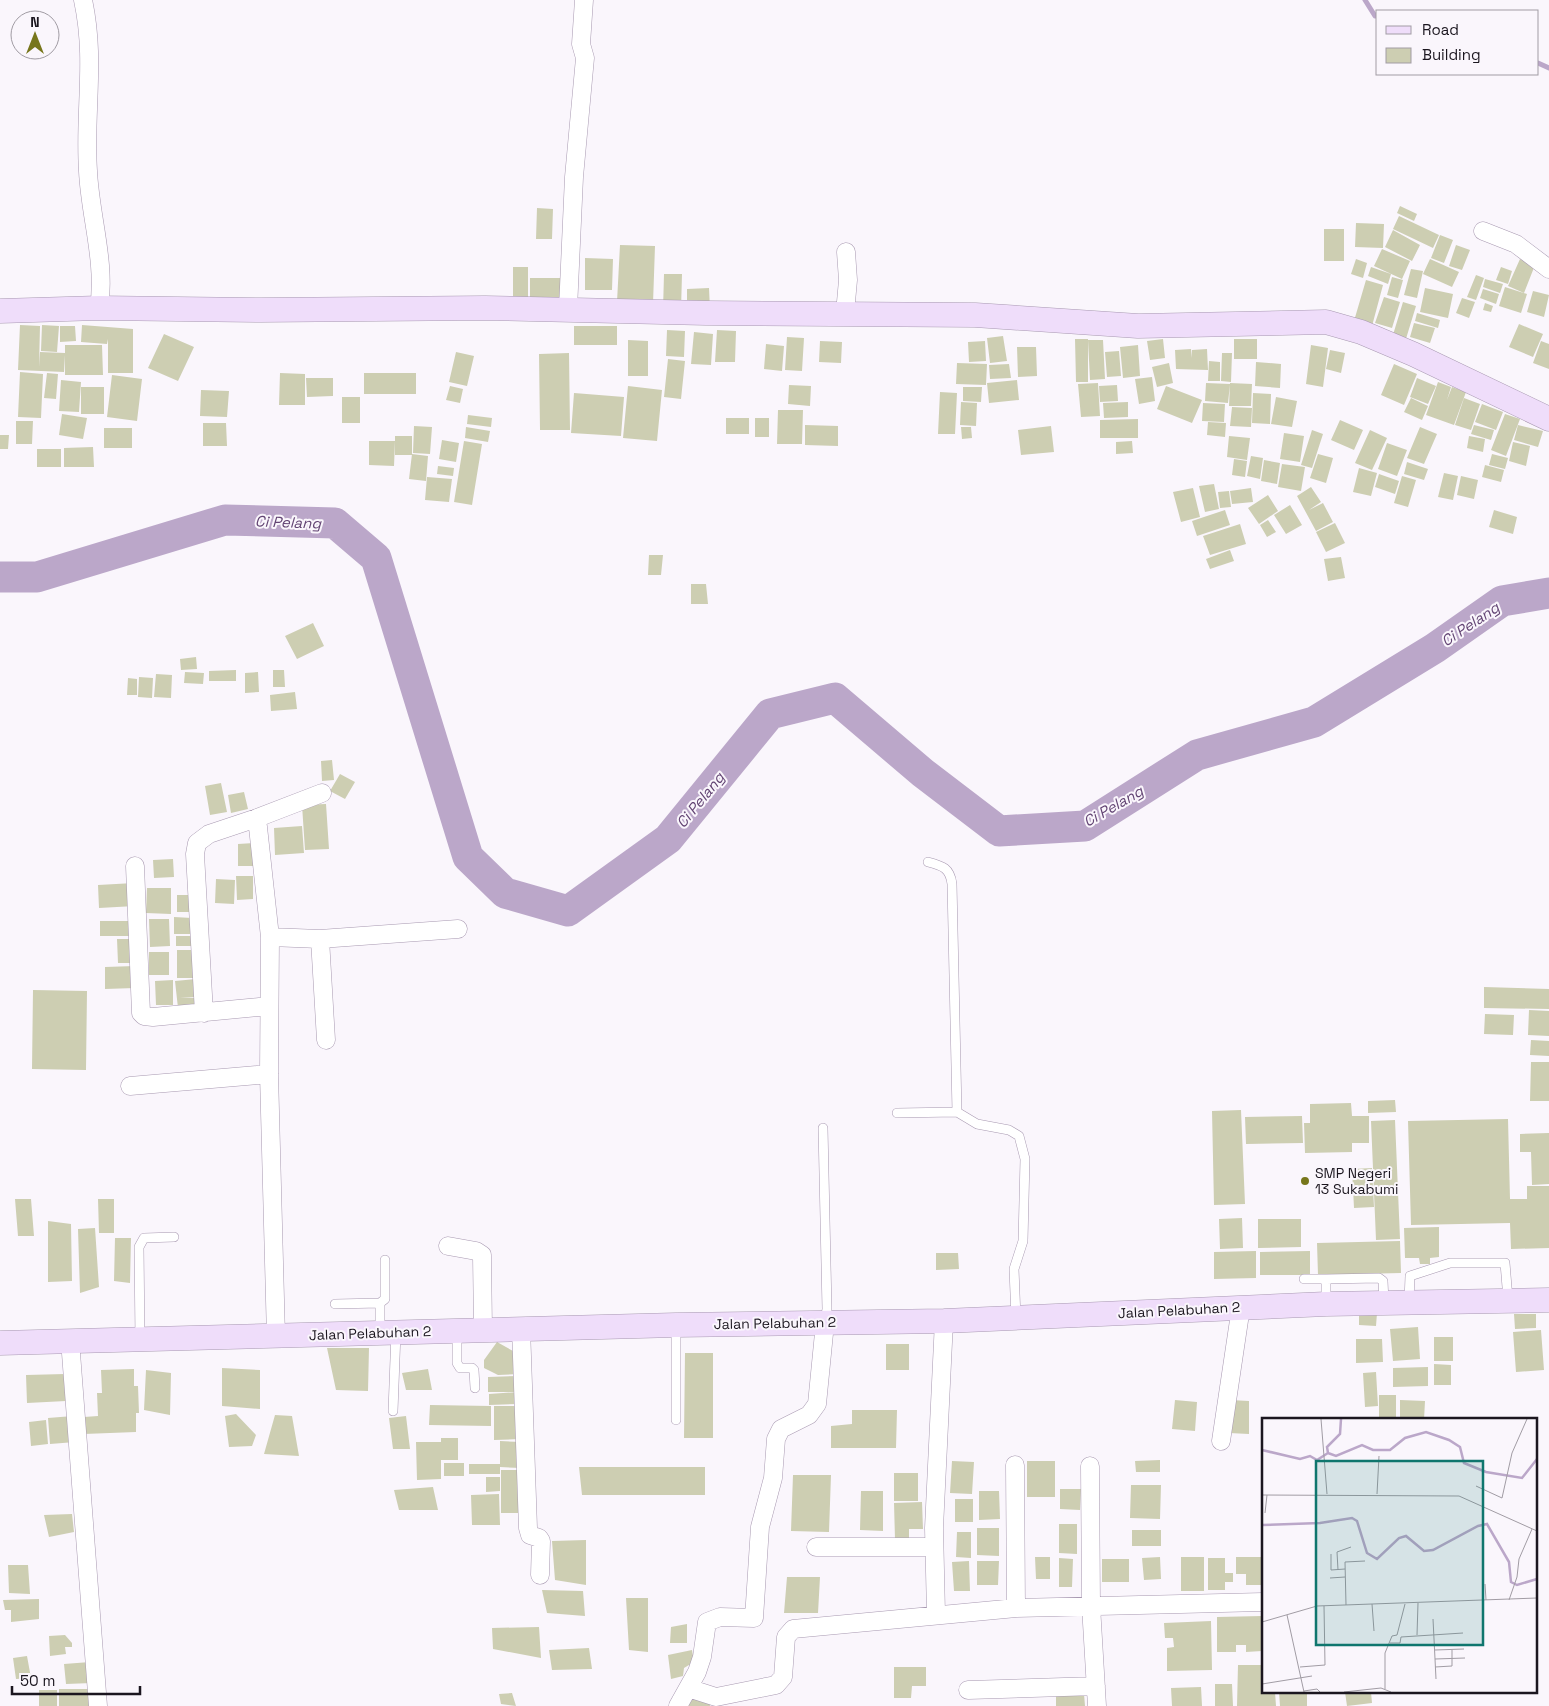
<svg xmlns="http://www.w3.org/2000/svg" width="1549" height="1706" font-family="'Space Grotesk',sans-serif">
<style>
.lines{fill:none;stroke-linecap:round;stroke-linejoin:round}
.stream{stroke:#bba7c9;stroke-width:5}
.river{stroke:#bba7c9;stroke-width:31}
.building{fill:#cdceb2}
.lane-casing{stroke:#a899b1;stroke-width:10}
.street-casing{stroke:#a899b1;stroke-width:19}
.secondary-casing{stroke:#a899b1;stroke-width:25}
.lane{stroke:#fff;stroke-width:9}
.street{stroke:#fff;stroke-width:18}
.secondary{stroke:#efddfa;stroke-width:24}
.poi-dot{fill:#77761b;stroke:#faf6fc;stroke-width:2}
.labels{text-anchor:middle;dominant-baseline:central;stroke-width:4;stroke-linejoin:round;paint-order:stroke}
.poi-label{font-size:14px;fill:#1b161f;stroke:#faf6fc;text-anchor:start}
.street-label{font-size:14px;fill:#1b161f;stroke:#faf6fc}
.water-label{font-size:15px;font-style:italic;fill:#624473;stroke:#faf6fc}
.inset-river{fill:none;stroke:#bba7c9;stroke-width:2.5}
.inset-road{fill:none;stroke:#a19ca4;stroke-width:1}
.view{fill:#0f766e;fill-opacity:0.15;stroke:#0f766e;stroke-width:2.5}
.inset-edge{fill:none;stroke:#1b161f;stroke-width:2.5}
</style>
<rect width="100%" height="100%" fill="#faf6fc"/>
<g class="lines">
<path class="stream" d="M1365,0L1375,16H1378
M1538,63L1549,68"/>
<path class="river" d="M0,577H37L225,520L335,523L376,558L468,857L505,893L568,911L668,839L770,714L835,698L923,773L999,831L1085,826L1197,755L1314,722L1435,648L1502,601L1549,593"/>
</g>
<path class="building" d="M1400,206L1417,214L1414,221L1397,213Z
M537,208L553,209L552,239H536Z
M1399,216L1439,235L1433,248L1393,229Z
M1356,223L1384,224L1383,248L1355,247Z
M1324,229H1344V261H1324Z
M1393,230L1420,245L1412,261L1385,247Z
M1440,235L1453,240L1444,263L1431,258Z
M620,245L655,246L653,304L617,302Z
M1456,245L1470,250L1462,270L1449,266Z
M1382,249L1410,261L1402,279L1374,266Z
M585,258L613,259L612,290H585Z
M1356,259L1367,263L1363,278L1351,274Z
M1430,259L1459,272L1452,287L1423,274Z
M1520,259L1535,265L1524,293L1508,286Z
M513,267H528V304H513Z
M1371,267L1391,274L1388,284L1368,276Z
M1501,267L1512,271L1508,284L1496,280Z
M1411,269L1423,271L1417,298L1404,295Z
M664,274H682L681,310H663Z
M1476,275L1484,278L1476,300L1467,297Z
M1392,277L1403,280L1398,298L1387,295Z
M530,278H561V300H530Z
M1485,279L1503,284L1500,293L1483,287Z
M1366,280L1383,285L1372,326L1354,321Z
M1505,287L1527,294L1521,313L1499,306Z
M709,288L710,310L687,311V289Z
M1425,288L1453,294L1448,318L1420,312Z
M1483,289L1499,294L1496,304L1480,298Z
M1533,291L1549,295L1544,317L1527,312Z
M1384,297L1400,302L1392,328L1375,323Z
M1462,298L1475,302L1469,318L1456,313Z
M1403,302L1416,306L1405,342L1392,338Z
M1485,303L1493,306L1491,312L1483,310Z
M1417,313L1440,320L1438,328L1415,321Z
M1414,323L1435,328L1430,343L1410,337Z
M1519,324L1543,334L1533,357L1509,347Z
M20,325L40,326L39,367L40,352L65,353V345H102L103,375H65V355L64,372L18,370Z
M42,325L59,326L57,352L41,351Z
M82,325L133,329V373H108V339L107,344L81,342Z
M60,326H75L76,341L60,342Z
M574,326H617V345H574Z
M667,330L685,331L684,357L666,356Z
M717,330L736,331L735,362H715Z
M694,332L713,334L711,365L691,364Z
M164,334L194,347L178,381L148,368Z
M1003,336L1007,361L990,363L987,338Z
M787,337L804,338L802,371L785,370Z
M1075,339H1088V382H1076Z
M1163,339L1165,358L1150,360L1147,341Z
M1234,339H1257V359H1234Z
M628,340L648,341V376H628Z
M1088,340H1103L1105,379L1090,380Z
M820,341L842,342L841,363L819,362Z
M985,341L986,361L969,362L968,342Z
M1541,341L1549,344V369L1533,363Z
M766,344L784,346L782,371L764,369Z
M1138,345L1140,376L1123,378L1120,347Z
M1311,345L1328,348L1323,387L1306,384Z
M1017,347H1036L1037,376L1018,377Z
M1191,349L1192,358V350L1207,349L1208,370L1176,369L1175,350Z
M1330,350L1345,353L1341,373L1326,369Z
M1119,351L1121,376L1107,377L1105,352Z
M456,352L474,356L467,386L449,382Z
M569,353L570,430H540L539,354Z
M1222,353H1232L1231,382L1221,381Z
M668,359L685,361L681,399L664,397Z
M1209,361L1220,362V381H1208Z
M1256,362L1281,364L1280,388L1255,386Z
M957,363L987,364L986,385L956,384Z
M1169,363L1173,383L1157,387L1152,367Z
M1009,364L1011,378L990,379L989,365Z
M1394,364L1417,374L1404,405L1381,395Z
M20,372L43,374L41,418L18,417Z
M47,373L58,374L56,399L44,398Z
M280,373L305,374V405H279Z
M364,373H416V394H364Z
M112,375L142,379L137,421L107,417Z
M1152,377L1155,401L1139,404L1135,379Z
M306,378H333V396L307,397Z
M1417,378L1436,386L1428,404L1410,397Z
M61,380L81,382L79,412L59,411Z
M1017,380L1019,400L989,403L987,383Z
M1438,382L1451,387L1447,400L1452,387L1466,392L1454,425L1426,415Z
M1098,383L1100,416L1081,417L1078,384Z
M1206,383L1230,384L1228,403L1205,401Z
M1230,383L1252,384L1251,406H1229Z
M789,385L811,386L810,406L788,404Z
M1117,385L1118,401L1100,402L1099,386Z
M450,386L463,389L460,403L446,400Z
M628,386L662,390L657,441L623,438Z
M1166,386L1202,400L1192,423L1157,409Z
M81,387H104V414H81Z
M963,387H982L981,402L963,401Z
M201,390L229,391L227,417L200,416Z
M940,392L957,393L955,434H938Z
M574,393L624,397L621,436L571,433Z
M1253,393L1271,394L1270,424L1252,423Z
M342,397H360V423H342Z
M1276,397L1297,401L1292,427L1271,424Z
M1411,398L1428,406L1422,420L1404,412Z
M1464,398L1480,404L1471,430L1455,425Z
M961,402L977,403L976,426L960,425Z
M1128,402V417L1104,418L1103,403Z
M1203,403L1225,404L1224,422L1202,421Z
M1482,404L1503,412L1496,430L1475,422Z
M1232,407L1252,408L1251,427L1230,426Z
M778,410H803L802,444H777Z
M62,414L87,418L83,439L59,435Z
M1505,414L1520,419L1506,456L1491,450Z
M468,415L492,418L491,427L467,424Z
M726,418H749V434H726Z
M755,418H769V437H755Z
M1138,419V438H1100V420Z
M1340,420L1363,430L1354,450L1331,440Z
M16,421H33L32,444H16Z
M1208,422L1226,423L1225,437L1207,435Z
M203,423H226L227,446H203Z
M805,425L838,426V446L805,445Z
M1474,425L1494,430L1491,440L1471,434Z
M1518,425L1543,431L1538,447L1514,440Z
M414,426L432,427L430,454L413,453Z
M1051,426L1054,452L1021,455L1018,430Z
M466,427L490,431L488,442L465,438Z
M961,427H971L972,438L962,439Z
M1420,427L1437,434L1424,464L1407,458Z
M104,428H132V448H104Z
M1312,430L1323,434L1312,468L1301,465Z
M1370,430L1387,438L1372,470L1355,463Z
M1284,433L1304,436L1300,462L1280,459Z
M0,435H9L8,449H0Z
M395,436H412V455H395Z
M1229,436L1250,438L1247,460L1227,457Z
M1469,436L1485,439L1483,452L1467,448Z
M442,440L459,443L456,462L439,459Z
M369,441H395L394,466L369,465Z
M464,441L482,444L472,505L454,502Z
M1132,441L1133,453L1116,454V442Z
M1513,442L1530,446L1526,466L1509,461Z
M1387,443L1407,450L1397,476L1378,469Z
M93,447L94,467H64V448Z
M37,449H61V467H37Z
M412,454L428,456L426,481L409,479Z
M1318,454L1333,458L1326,483L1310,478Z
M1492,454L1508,458L1505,469L1489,465Z
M1251,456L1263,458L1260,479L1247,476Z
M1234,459L1247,461L1245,477L1232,475Z
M1264,460L1280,463L1277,484L1261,481Z
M1407,462L1428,469L1424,480L1404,474Z
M1282,464L1305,467L1301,491L1278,487Z
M1485,465L1504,470L1501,482L1482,477Z
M438,466L454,468L453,476L437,474Z
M1359,468L1377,473L1371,496L1353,492Z
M1444,473L1458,476L1453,500L1438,497Z
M1379,474L1399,481L1395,494L1375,487Z
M1402,476L1416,480L1408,507L1394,503Z
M1461,476L1478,480L1474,499L1457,495Z
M427,477L452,479L449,502L425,500Z
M1214,484L1219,509L1205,512L1199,486Z
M1311,487L1321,502L1309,510L1323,503L1333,522L1316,531L1297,496Z
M1193,488L1200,517L1181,522L1173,492Z
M1251,488L1253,502L1232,504L1230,491Z
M1229,491L1231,507L1220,508L1218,492Z
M1268,495L1278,511L1259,524L1248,508Z
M1290,505L1302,525L1286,534L1274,515Z
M1225,510L1230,525L1197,536L1192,521Z
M1494,510L1517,517L1513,534L1489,527Z
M1268,520L1276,532L1267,537L1260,525Z
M1335,523L1345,543L1326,552L1316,532Z
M1240,524L1246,544L1210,555L1203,536Z
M1230,550L1234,561L1210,569L1206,559Z
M649,555H663L661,575H648Z
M1341,557L1345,578L1328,581L1324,559Z
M691,584H706L708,604H691Z
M313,623L324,646L297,659L285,636Z
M196,657L197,669L181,670L180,659Z
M236,670V681H209V671Z
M273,670H284L285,687H273Z
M185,672L204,673L203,684L184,683Z
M258,672L259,692L245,693V673Z
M156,674L172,675L171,698L154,697Z
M139,677L153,678L152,698L138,697Z
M128,678L137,679V695H127Z
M295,692L297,709L271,711L270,695Z
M332,760L334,780L322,781L321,761Z
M340,774L355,782L345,799L330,791Z
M221,783L227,812L210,815L205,786Z
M244,792L248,809L231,813L228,795Z
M326,804L329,849L305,850L302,805Z
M302,826L304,853L275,855L274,828Z
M254,843L255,866H238V844Z
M173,859L174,877L154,878L153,860Z
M236,876H253V899L237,900Z
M216,879L235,880L234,904L215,903Z
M134,883L135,906L99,908L98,885Z
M147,888H171V914L146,913Z
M177,895H190V912H177Z
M174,917L192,918V934H174Z
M149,919H169L170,946L150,947Z
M100,921H134V936H100Z
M176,936H197V946H176Z
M117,939H133V963H118Z
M177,950H195L196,978H177Z
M149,952H169V975H149Z
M135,966V988L105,989V967Z
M196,979L197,997L180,998H194L195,1008H178L175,981Z
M173,980V1005H156L155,981Z
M1484,987L1549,989V1009L1484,1008Z
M33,990L87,991L86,1070L32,1069Z
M1529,1010L1549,1011V1036L1528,1035Z
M1485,1014L1514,1015L1513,1035L1484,1034Z
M1531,1040L1549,1041V1056L1530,1055Z
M1531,1062H1549V1101H1530Z
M1395,1100L1396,1112L1368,1113V1101Z
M1351,1103L1352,1116H1369V1143H1352V1152L1305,1153L1304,1123H1310V1104Z
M1241,1110L1245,1204L1214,1205L1212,1111Z
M1302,1116L1303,1143L1246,1144L1245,1117Z
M1508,1119L1510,1199H1527V1186H1549V1248L1511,1249L1510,1223L1411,1225L1408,1121Z
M1395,1120L1400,1239L1376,1240L1371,1121Z
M1549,1133V1184L1532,1185L1531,1152H1520V1134Z
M1372,1168L1374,1207L1354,1208L1352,1169Z
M15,1199H31L34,1236H18Z
M98,1199H114V1233H99Z
M1242,1218L1243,1248L1220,1249L1219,1219Z
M1258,1219H1301V1247L1258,1248Z
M48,1221L71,1224L72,1281L48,1282Z
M1439,1227V1257L1430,1258V1264H1420L1419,1258H1405L1404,1228Z
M95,1228L99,1287L80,1293L78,1229Z
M115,1238H131L130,1283L114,1281Z
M1400,1241L1401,1273L1318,1275L1317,1243Z
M1256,1251V1278L1214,1279V1252Z
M1310,1251V1275H1260V1252Z
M936,1253H958L959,1269L936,1270Z
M1359,1313H1377L1376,1326L1359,1325Z
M1514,1314H1536V1328L1515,1329Z
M1418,1327L1420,1359L1393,1361L1390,1329Z
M1541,1330L1544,1370L1516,1372L1513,1332Z
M1434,1337H1453V1361H1434Z
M1356,1339H1382L1383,1362L1356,1363Z
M497,1342L520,1355V1374L498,1375L484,1368V1360Z
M886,1344H909V1370H886Z
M327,1348H369L368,1391L336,1390Z
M685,1353H713V1438H684Z
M1434,1364L1451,1365V1385H1434Z
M1428,1367V1386L1393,1387V1368Z
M222,1368L260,1370V1409L222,1406Z
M134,1369V1386H138L139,1413H136V1432L84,1434V1417L98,1416L97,1393H102L101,1370Z
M428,1369L432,1390H406L402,1373Z
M146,1370L171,1373L170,1415L144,1410Z
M1376,1372L1378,1406L1365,1407L1363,1373Z
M65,1374L66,1401L27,1403L26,1375Z
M519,1376V1392H488V1377Z
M519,1392V1404L489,1405V1394Z
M1379,1395H1396V1420H1379Z
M1175,1400L1197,1402L1195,1431L1172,1429Z
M1230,1400L1249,1401V1434L1229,1433Z
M1400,1400L1425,1401L1424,1420L1400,1419Z
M430,1405L491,1406V1426L429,1425Z
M494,1406H520V1439L494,1440Z
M852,1410H897L896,1448H831V1426L852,1424Z
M236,1414L256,1435L252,1446L229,1447L225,1416Z
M275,1415L292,1416L299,1456L264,1454Z
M73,1416L75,1442L50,1444L48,1418Z
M406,1416L410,1449H393L389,1418Z
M46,1420L48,1444L31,1446L29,1422Z
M441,1438H458V1460H441V1479L417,1480L416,1442H441Z
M500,1441L521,1442V1468L500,1467V1474H469V1464H500Z
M1160,1460V1472H1136L1135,1461Z
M952,1461L974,1462L972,1494L950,1493Z
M1027,1461H1055V1497H1027Z
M444,1463H464V1476H444Z
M579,1467H705V1495H582Z
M501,1470H521V1513H501Z
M894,1473H918V1501H894Z
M793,1475H831L829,1532L791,1531Z
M486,1477H500V1491L486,1492Z
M1131,1485H1161L1160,1519L1130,1518Z
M433,1487L438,1510H399L394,1490Z
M1060,1489H1081L1080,1510L1060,1509Z
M861,1491H883V1531L860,1530Z
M979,1491H999L1000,1519L979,1520Z
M499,1494L500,1525H472L471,1495Z
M955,1499H973V1522H955Z
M922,1502L923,1529H909V1539H895L894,1503Z
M72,1514L74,1532L49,1537L44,1515Z
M1059,1524H1077V1554L1059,1553Z
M977,1528H999V1556L977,1555Z
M1132,1530H1161V1546H1132Z
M957,1532H971V1558L956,1557Z
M586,1540V1585L555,1580L552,1541Z
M1035,1557H1050V1579H1036Z
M1160,1557L1161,1579L1144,1580L1142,1558Z
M1181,1557H1204V1591H1181Z
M1236,1557H1261V1585H1246V1574H1236Z
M1059,1558L1073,1559L1072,1587H1059Z
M1208,1558H1225V1573H1233V1582H1225V1590H1208Z
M1102,1559H1129V1582H1102Z
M969,1561L970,1591H954L952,1562Z
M977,1561H999L998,1585H977Z
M8,1565H28L30,1594L9,1593Z
M787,1577H820L818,1613H784Z
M542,1590L583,1591L585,1616L547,1613Z
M626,1598H648V1652L629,1650Z
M39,1599V1619L11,1622V1610H5L3,1600Z
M1262,1616V1651L1246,1652V1645H1236V1652H1217V1617Z
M1211,1621L1212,1670L1167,1671V1648L1174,1647L1173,1638H1165L1164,1623Z
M687,1624V1643H670L671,1627Z
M539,1627L541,1658L493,1649L492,1628Z
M65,1635L72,1643V1647H65L66,1654L50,1656L49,1636Z
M589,1648L592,1669L552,1670L549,1650Z
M692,1650L694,1662L684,1668L683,1676L671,1679L668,1655Z
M27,1656L31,1678L16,1679L13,1658Z
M90,1662L92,1683L66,1684L64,1664Z
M1238,1665H1263V1692H1275L1276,1706H1237Z
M894,1667H926V1686H912L911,1698H894Z
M1215,1684H1232L1233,1706H1215Z
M1201,1687L1202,1706H1172L1171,1688Z
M59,1689H92V1706H59Z
M39,1690H57V1706H39Z
M1279,1692H1307V1706H1280Z
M1345,1692H1371L1372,1703L1347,1706Z
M512,1693L516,1706L501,1704L499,1694Z
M687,1693L711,1702L710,1706H682Z
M1084,1694L1085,1706H1056V1695Z"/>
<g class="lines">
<g class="lane-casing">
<path id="lane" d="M928,862C943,866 950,868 952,884L957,1112
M897,1113L957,1112L977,1124L1009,1130L1019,1136L1025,1159L1023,1241L1014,1269L1016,1318
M823,1128L827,1309L825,1323
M1304,1279H1326
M1409,1302L1410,1276L1450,1263H1505L1508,1299
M335,1304L380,1303
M1326,1304V1279L1379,1278L1383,1281L1384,1302
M676,1325V1420
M380,1332V1303L385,1299V1260
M457,1333V1363L460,1368H472L474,1370L475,1388
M140,1339L139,1247L144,1238L174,1237
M393,1411L396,1332"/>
</g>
<g class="street-casing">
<path id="street" d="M83,0C96,60 84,112 88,171C90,216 106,262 99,308
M1483,231L1516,244L1549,269
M568,309L574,177L585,58L581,44L584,0
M845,313L848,280L846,252
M257,818L270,937
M135,866L141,1013L144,1016L153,1017L269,1006
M320,939L326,1040
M204,1013L195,854L197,843L209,834L257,818L322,793
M130,1086L269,1074
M448,1246L476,1251L482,1255L483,1329
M521,1328L528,1528L530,1535L539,1538L541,1541L540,1575
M276,1337L269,1074L270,937L320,939L458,929
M70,1340L98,1706
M1221,1441L1241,1307
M1015,1465L1016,1608
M1090,1466L1091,1606L1097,1706
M816,1547H934
M936,1614L934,1528L944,1321
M688,1688L716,1697L776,1685L783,1677L786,1637L793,1629L1016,1608L1263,1602
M968,1690L1096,1686
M678,1706L697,1672L702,1657L707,1622L720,1617L754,1618L760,1527L773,1478L776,1439L781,1429L809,1415L817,1404L825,1323"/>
</g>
<g class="secondary-casing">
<path id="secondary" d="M0,311L99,308L261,310L485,308L706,313L975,315L1138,326L1326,322L1361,332L1413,354L1549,419
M0,1343L676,1325L944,1321L1326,1304L1549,1300"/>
</g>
<use href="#lane" class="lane"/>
<use href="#street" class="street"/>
<use href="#secondary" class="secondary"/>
</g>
<circle class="poi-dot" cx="1305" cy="1181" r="5"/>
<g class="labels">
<g class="poi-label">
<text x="1315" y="1173">SMP Negeri<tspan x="1315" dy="16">13 Sukabumi</tspan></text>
</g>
<g class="street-label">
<text transform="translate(1179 1310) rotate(-3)">Jalan Pelabuhan 2</text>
<text transform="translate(775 1323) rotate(-1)">Jalan Pelabuhan 2</text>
<text transform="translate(370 1333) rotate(-2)">Jalan Pelabuhan 2</text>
</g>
<g class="water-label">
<text transform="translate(288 522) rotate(2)">Ci Pelang</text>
<text transform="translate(1470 624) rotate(-34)">Ci Pelang</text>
<text transform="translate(700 800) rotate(-51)">Ci Pelang</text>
<text transform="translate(1113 806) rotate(-30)">Ci Pelang</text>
</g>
</g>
<g transform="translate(1262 1418)">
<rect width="275" height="275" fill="#faf6fc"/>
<path class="inset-river" d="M0,32L38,41L48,38L55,42L66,35L65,29L78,16L79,1M66,35L74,38L100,27L111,32H128L143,20L164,14L187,22L198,29L202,45L224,54L260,60L275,41M0,107L58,105L90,100L95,103L105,135L115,141L137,120L144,118L162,133L171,132L216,108L225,106L247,144L249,164L255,167L275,161"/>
<path class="inset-road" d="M59,1L65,76M214,68L240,80L250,35L265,1M115,76L117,38M0,77L197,78L275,113M3,95L5,77M69,136V152L83,151M76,152L75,134L89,129M68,160L83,159M223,166L224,182M0,170V193M247,182L255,159L257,141L270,111M110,186L112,213M84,187L83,144L103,143M25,197L42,274M171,201L174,261M0,204L55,188L275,180M155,217L156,185M128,225H138L139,219L201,215M173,232L202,231M173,241L203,240M38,249L63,247L62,188M173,249L190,248V232M0,266L50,258M123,271V235L130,218L135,217L143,186M42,273L55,271L58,274M82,274L119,270L129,274"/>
<path class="view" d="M54,43H221V227H54Z"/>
<rect width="275" height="275" class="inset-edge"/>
</g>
<rect x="1376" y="10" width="162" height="65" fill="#faf6fc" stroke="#a19ca4"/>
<rect x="1386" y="26" width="25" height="8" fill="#efddfa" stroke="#a19ca4"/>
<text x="1422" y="35" font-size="15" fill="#1b161f">Road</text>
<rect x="1386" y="48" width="25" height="15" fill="#cdceb2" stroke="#a19ca4"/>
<text x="1422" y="60" font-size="15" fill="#1b161f">Building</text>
<g transform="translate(35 35)"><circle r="24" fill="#faf6fc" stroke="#a19ca4"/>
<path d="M0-4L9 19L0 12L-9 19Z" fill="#77761b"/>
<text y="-8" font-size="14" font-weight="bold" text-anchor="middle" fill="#1b161f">N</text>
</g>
<path d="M12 1686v8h128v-8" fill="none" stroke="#1b161f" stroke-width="2.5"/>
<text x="20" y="1686" font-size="15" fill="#1b161f" stroke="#faf6fc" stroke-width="4" paint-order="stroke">50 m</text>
</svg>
